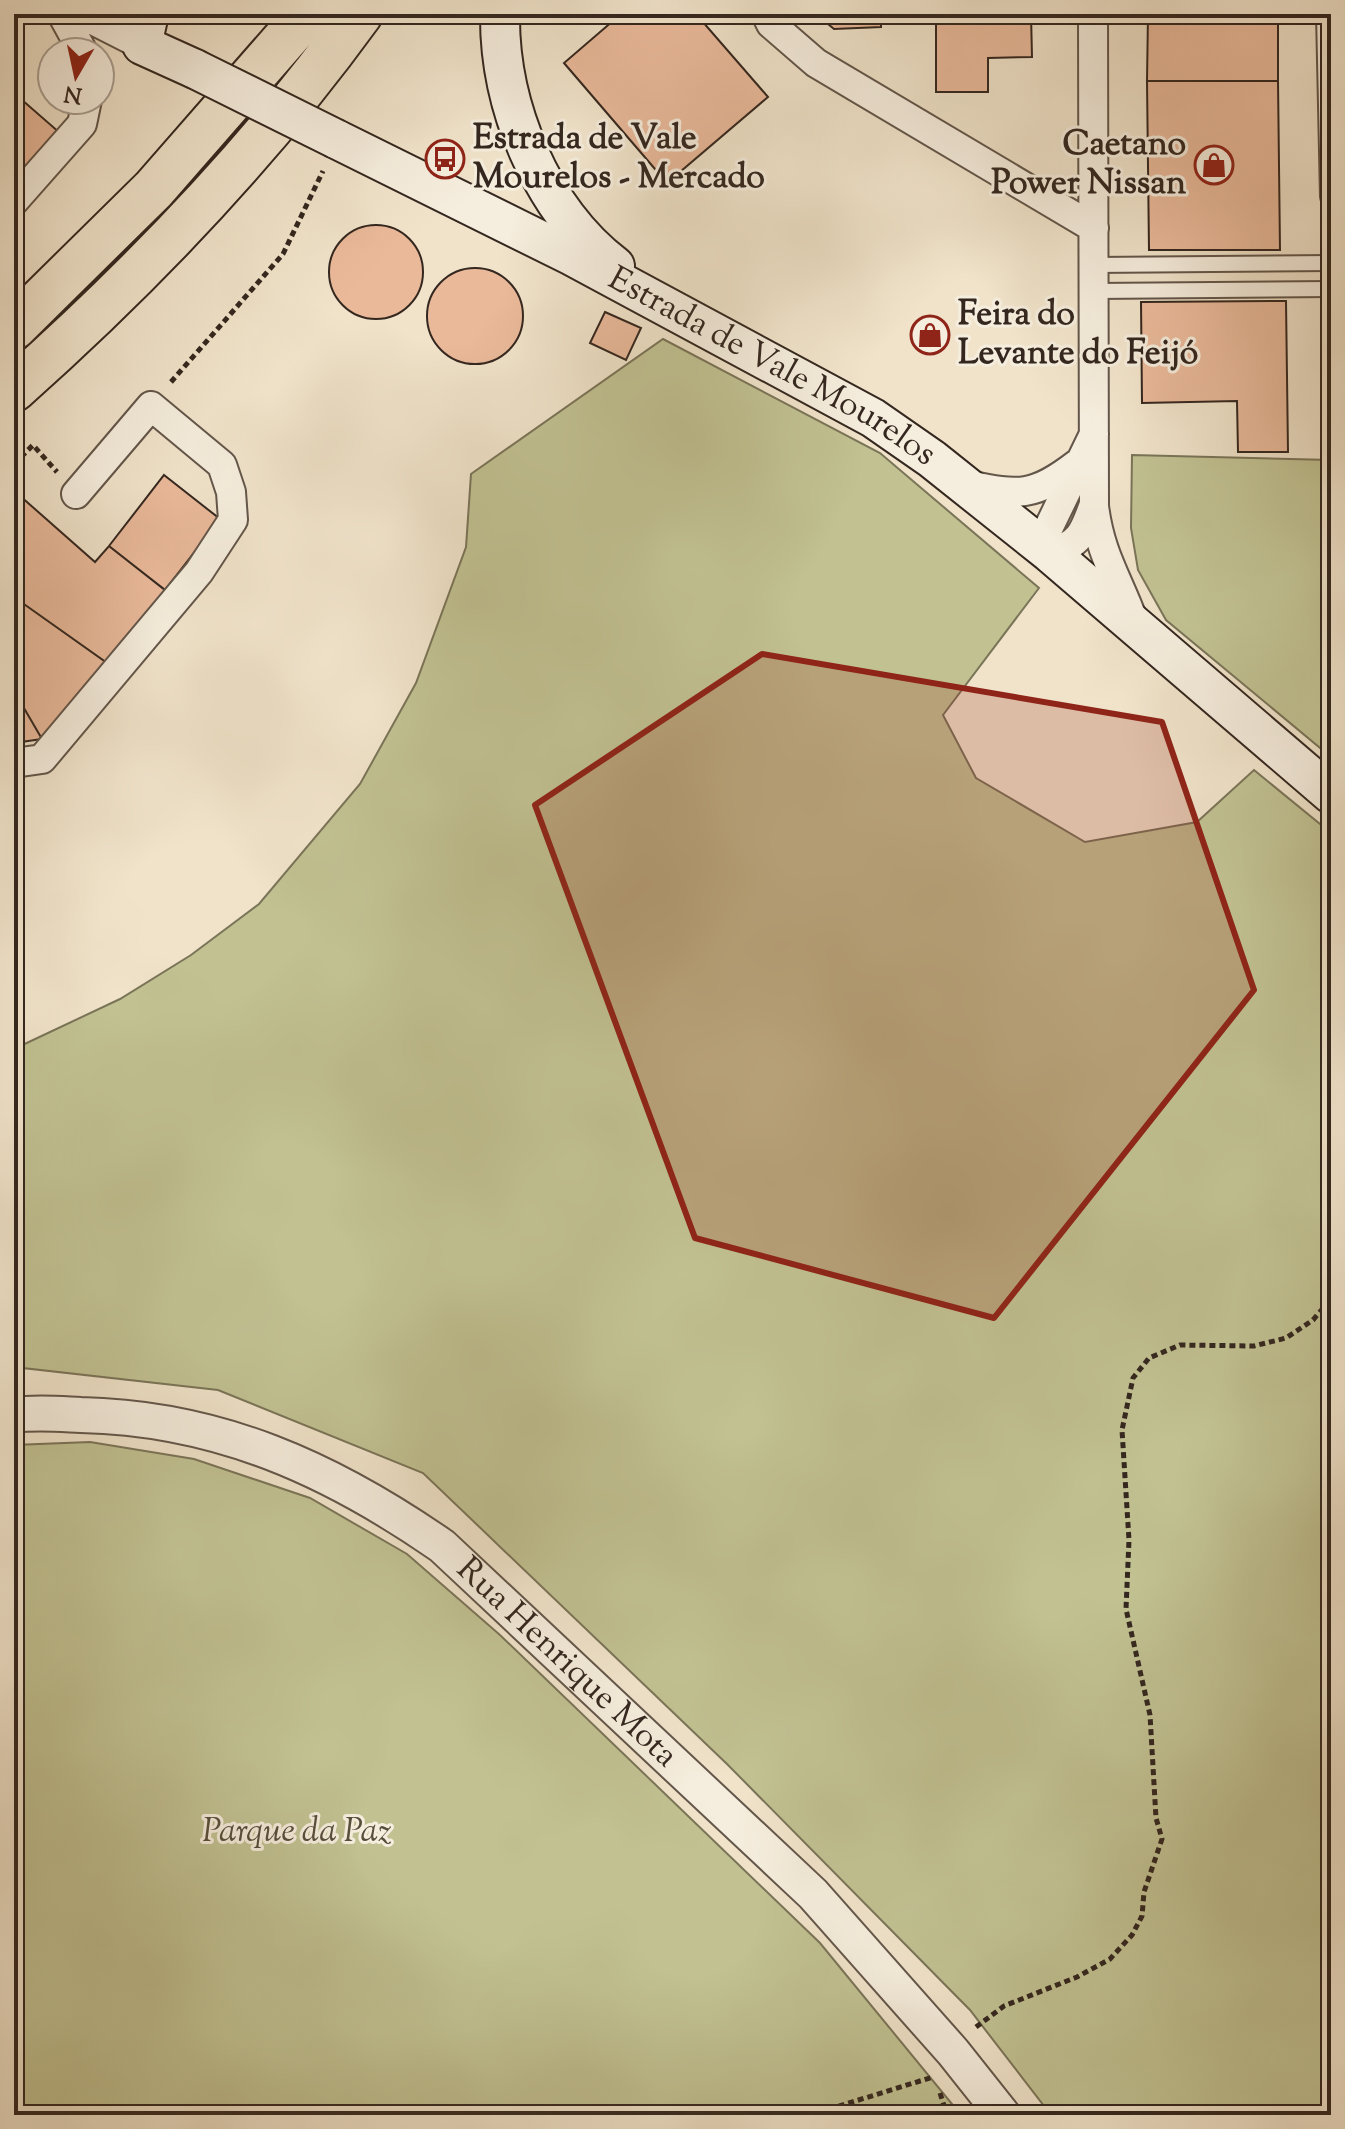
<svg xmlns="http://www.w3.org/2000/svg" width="1345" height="2129" font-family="'Sorts Mill Goudy',serif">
<rect width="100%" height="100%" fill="#f0e3ca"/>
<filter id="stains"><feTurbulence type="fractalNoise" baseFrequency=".0025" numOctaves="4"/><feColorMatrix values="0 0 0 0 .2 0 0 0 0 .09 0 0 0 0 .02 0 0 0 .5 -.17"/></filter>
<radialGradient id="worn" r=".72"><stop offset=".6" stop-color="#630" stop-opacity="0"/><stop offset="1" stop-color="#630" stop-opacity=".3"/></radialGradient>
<path fill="#c1c192" stroke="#7a7458" stroke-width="2" d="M663 339 880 453 1039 588 943 715 976 778 1085 842 1197 822 1254 770 1331 833V2115H1051L970 2010 727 1764 423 1473 218 1390 14 1367V1049L120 999 191 955 259 904 360 784 416 683 466 547 471 474Z
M1132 455 1331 460V757L1166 620 1138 570 1131 528Z
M90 1442 194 1459 310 1498 407 1554 500 1635 820 1943 961 2115H14V1445Z"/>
<path fill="#e9b99a" stroke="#34271f" stroke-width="2" d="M621 14H696L768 97 667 183 564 63Z
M816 14H881V27L834 29Z
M936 14H1031L1032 57 988 58V92H936Z
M1148 14H1278V81H1147Z
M1147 81H1278L1280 250H1149Z
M14 93 60 133 14 188Z
M329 272a47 47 0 1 1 94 0a47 47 0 1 1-94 0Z
M427 316a48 48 0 1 1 96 0a48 48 0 1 1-96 0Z
M1286 301 1288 452H1238L1237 401 1142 403 1141 302Z
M605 312 641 328 626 360 590 343Z
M164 475 220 519 165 590 109 546Z
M19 495 95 562 109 546 165 590 107 663 14 597V501Z
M14 597 107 663 42 739 14 691Z
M14 691 42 739 14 743Z"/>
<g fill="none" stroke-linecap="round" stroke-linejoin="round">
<defs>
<path id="service" d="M1324 14 1328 197H1331
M1094 265 1331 263
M1095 291 1331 289"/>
<path id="minor" d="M62 14 83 52
M81 14 142 45
M766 14 771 24 816 63 1094 228
M1093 14 1094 504C1084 532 1080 545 1050 553L1046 533 1094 434
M14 201 82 124 87 100
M968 485C1019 496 1034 497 1077 464
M1094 506C1100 554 1117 577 1133 620
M14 763 42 759 199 572 233 520 231 492 222 465 151 406 76 494"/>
<g id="tertiary">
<path id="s1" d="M14 1415C36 1412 59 1414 81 1415 219 1418 331 1469 442 1546L813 1894 953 2052 1003 2115"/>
</g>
<g id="secondary">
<path d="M149 14 142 45 195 69"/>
<path d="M500 14C499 106 541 209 615 266"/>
<path id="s2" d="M336 139 572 256 873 418 932 459 1050 553 1331 794"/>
</g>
<path id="primary" d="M14 327 154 189 307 14
M14 389C141 276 260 152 360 14"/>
</defs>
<use href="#service" stroke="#63564a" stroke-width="18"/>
<use href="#minor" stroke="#63564a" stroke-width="32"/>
<use href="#tertiary" stroke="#63564a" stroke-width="38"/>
<use href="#secondary" stroke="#34271f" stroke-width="42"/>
<use href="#primary" stroke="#34271f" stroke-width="48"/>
<path stroke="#34271f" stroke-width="5" stroke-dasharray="6 4" stroke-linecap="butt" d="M171 382 283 254 323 171
M14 464 33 445 57 472
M976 2027 1004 2006 1077 1977 1110 1959 1132 1935 1142 1916 1144 1892 1162 1839 1156 1818 1150 1715 1126 1609 1129 1540 1122 1430 1133 1378 1149 1358 1180 1345 1254 1346 1286 1338 1313 1320 1331 1299
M940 2093 947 2115
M810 2115 933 2077"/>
<use href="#service" stroke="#f5eddd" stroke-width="14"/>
<use href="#minor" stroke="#f5eddd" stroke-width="28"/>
<use href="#tertiary" stroke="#f5eddd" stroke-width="34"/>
<use href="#secondary" stroke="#f5eddd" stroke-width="38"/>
<use href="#primary" stroke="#f0e3ca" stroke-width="44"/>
<defs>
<path id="secondary-bridge" d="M195 69 336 139"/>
</defs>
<use href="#secondary-bridge" stroke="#34271f" stroke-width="42" stroke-linecap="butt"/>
<use href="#secondary-bridge" stroke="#f5eddd" stroke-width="38"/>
</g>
<path fill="#8f2418" fill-opacity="0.2" stroke="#8f2418" stroke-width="6" stroke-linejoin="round" d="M762 654 1162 722 1254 990 994 1318 695 1238 535 805Z"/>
<defs>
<symbol id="bus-ring" viewBox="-11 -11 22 22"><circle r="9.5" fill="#f5eddd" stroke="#8f2418" stroke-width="1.5"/><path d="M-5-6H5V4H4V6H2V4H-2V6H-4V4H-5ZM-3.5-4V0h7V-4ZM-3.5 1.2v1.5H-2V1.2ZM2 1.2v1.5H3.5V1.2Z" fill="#8f2418"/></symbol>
<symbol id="shop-ring" viewBox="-11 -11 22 22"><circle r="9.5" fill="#f5eddd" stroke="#8f2418" stroke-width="1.5"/><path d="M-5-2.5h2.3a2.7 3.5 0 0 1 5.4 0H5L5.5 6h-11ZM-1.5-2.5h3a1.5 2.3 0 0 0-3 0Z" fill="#8f2418"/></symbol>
</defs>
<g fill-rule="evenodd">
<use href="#bus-ring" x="423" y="137" width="44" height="44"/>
<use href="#shop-ring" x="1192" y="143" width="44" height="44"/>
<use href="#shop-ring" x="908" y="313" width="44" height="44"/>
</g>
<g text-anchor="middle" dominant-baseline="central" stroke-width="6" stroke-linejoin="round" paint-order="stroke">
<g font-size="34" font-weight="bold" fill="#34271f" stroke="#f5eddd" text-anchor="start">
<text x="473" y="139">Estrada de Vale<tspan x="473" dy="39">Mourelos - Mercado</tspan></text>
<text x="1186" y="145" text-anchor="end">Caetano<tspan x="1186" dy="39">Power Nissan</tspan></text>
<text x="958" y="315">Feira do<tspan x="958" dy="39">Levante do Feijó</tspan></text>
</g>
<g font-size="34" fill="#34271f" stroke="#f5eddd">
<text stroke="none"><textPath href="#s2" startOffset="492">Estrada de Vale Mourelos</textPath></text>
<text stroke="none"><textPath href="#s1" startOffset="628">Rua Henrique Mota</textPath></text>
</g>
<g font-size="34" font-style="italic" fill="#574e3c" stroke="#f5eddd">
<text x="297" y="1832">Parque da Paz</text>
</g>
</g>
<rect width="1345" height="2129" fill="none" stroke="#f0e3ca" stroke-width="48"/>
<rect x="16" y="16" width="1313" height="2097" fill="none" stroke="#34271f" stroke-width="4"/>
<rect x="24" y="24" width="1297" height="2081" fill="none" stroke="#34271f" stroke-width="2"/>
<g transform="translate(76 76) rotate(189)"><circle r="38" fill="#f5eddd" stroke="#a89e91" stroke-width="2"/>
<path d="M0-6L14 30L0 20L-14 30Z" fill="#8f2418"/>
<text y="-12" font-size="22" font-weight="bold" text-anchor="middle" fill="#34271f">N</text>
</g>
<rect width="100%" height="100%" filter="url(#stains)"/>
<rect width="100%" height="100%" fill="url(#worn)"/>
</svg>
